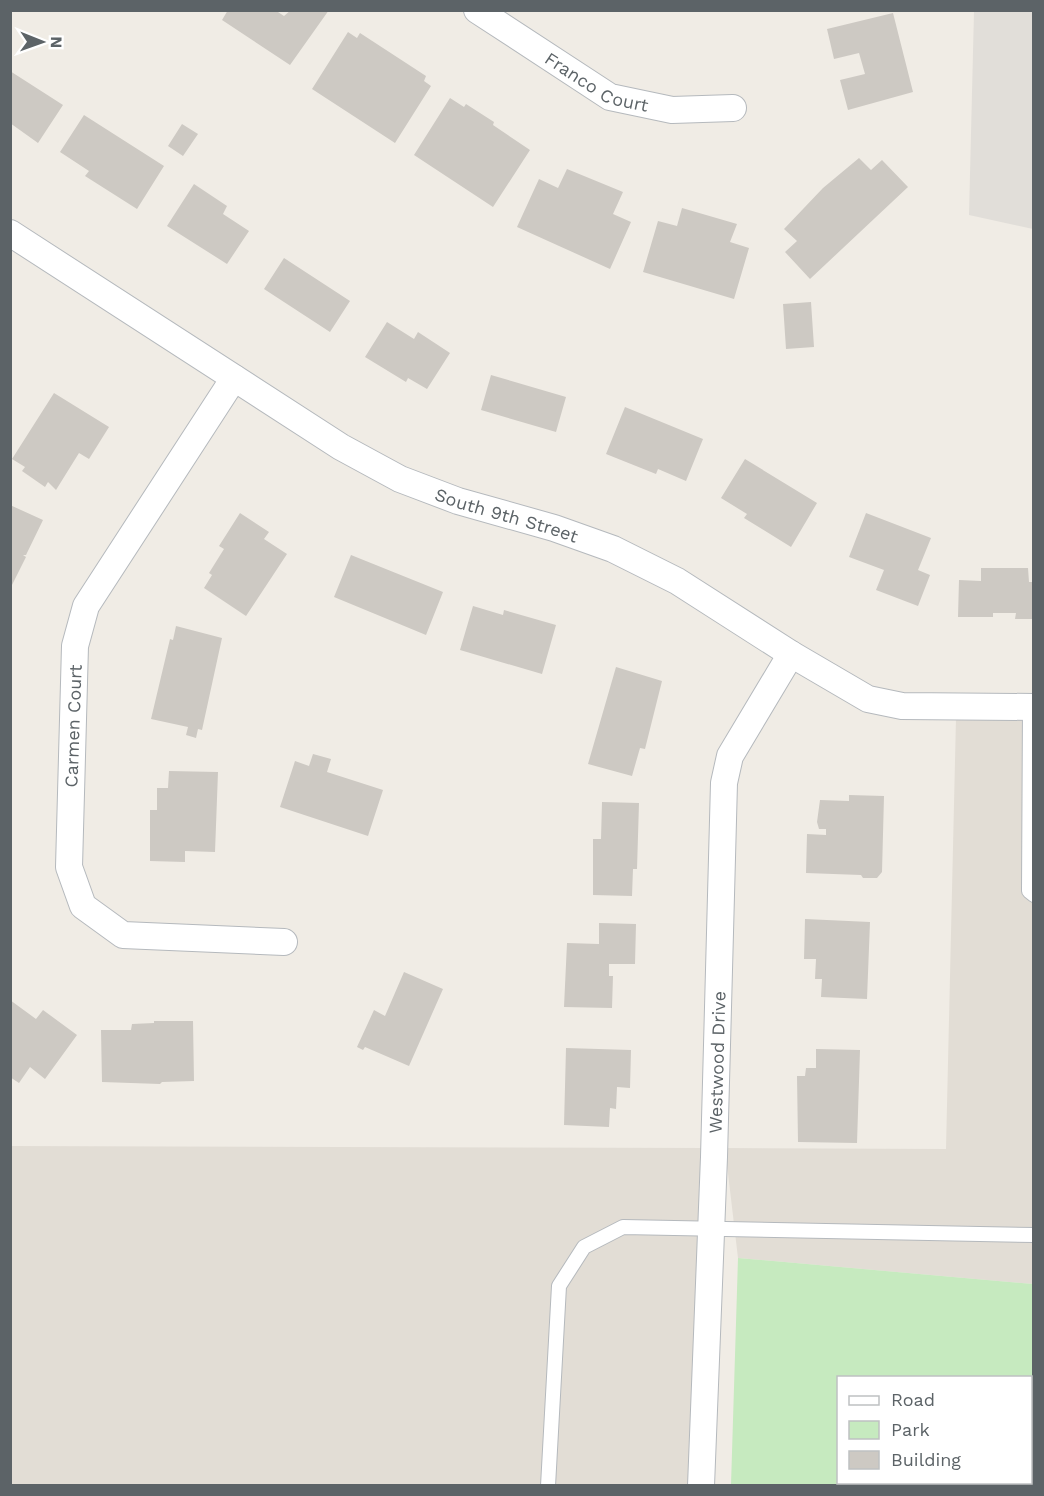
<svg xmlns="http://www.w3.org/2000/svg" width="1044" height="1496" font-family="'Work Sans',sans-serif">
<rect width="100%" height="100%" fill="#f0ece5"/>
<path fill="#e1ded9" d="M974 11H1033V229L969 215Z"/>
<path fill="#e2ddd5" d="M956 718 1033 720V1284L738 1258 725 1148 946 1149Z
M11 1146 705 1148 694 1485 11 1486Z"/>
<path fill="#c6eabf" fill-rule="evenodd" d="M738 1258 1033 1284V1485H731ZM838 1378H1030V1482H838Z"/>
<path fill="#cdc9c3" d="M228 10H275L284 16 291 10H329L290 65 222 20Z
M893 13 913 92 848 110 840 80 865 74 859 53 834 59 827 29Z
M348 32 357 38 360 33 426 76 424 81 431 86 395 143 312 89Z
M10 71 63 105 38 143 10 123Z
M450 98 464 107 466 104 494 122 493 125 530 150 493 207 414 155Z
M84 115 164 166 137 209 85 176 89 171 60 152Z
M182 124 198 134 183 156 168 146Z
M859 158 871 170 882 160 908 187 810 279 785 252 797 241 784 229 823 188Z
M567 169 623 192 613 214 631 222 610 269 517 227 539 179 558 188Z
M194 184 227 206 223 214 249 231 227 264 167 226Z
M682 208 737 224 730 242 749 248 734 299 643 272 658 221 677 226Z
M284 258 350 301 330 332 264 289Z
M811 302 814 347 786 349 783 304Z
M387 322 414 339 418 332 450 353 427 389 408 378 406 382 365 357Z
M491 375 566 397 556 432 481 410Z
M54 393 109 427 89 459 79 453 56 490 48 482 45 487 22 471 25 467 12 459Z
M625 407 703 439 686 481 658 469 656 474 606 454Z
M745 459 817 503 791 547 744 518 747 514 721 498Z
M10 505 43 520 26 555H23L26 557 10 589Z
M240 513 269 532 264 539 287 554 246 616 204 588 212 575 209 573 224 549 219 546Z
M866 513 931 538 918 570 930 575 918 606 876 590 884 570 849 557Z
M351 555 443 592 426 635 334 597Z
M981 568H1028L1029 582H1034V619H1015L1016 613H993V617H958L959 580 981 581Z
M473 606 503 615 504 610 556 625 542 674 460 650Z
M176 626 222 638 202 730 198 729 196 738 186 735 188 727 151 719 170 639 173 640Z
M616 667 662 681 645 749 640 748 632 776 588 764Z
M313 754 331 759 327 772 383 790 368 836 280 807 295 761 309 766Z
M169 771 218 772 215 852 185 851V862L150 861V810H157V788H168Z
M849 795 884 796 882 872 877 878H863L861 875 806 873 807 834 826 835V829H819L817 822 820 800 849 801Z
M602 802 639 803 637 869H633L632 896 593 895V839H601Z
M805 919 870 922 867 999 821 997 822 979H815L816 959H804Z
M599 923 636 924 635 964H609V976H613L612 1008 564 1007 567 943 599 944Z
M404 972 443 989 409 1066 365 1047 363 1050 357 1047 374 1010 385 1016Z
M10 1000 36 1019 43 1010 77 1035 45 1079 30 1067 19 1083 10 1077Z
M154 1021H193L194 1081 162 1082 160 1084 102 1082 101 1030H131L132 1024 154 1023Z
M566 1048 631 1050 630 1088 617 1087 616 1109 610 1108 609 1127 564 1125Z
M816 1049 860 1050 857 1143 798 1142 797 1076H805L806 1068H816Z"/>
<g fill="none" stroke-linecap="round" stroke-linejoin="round">
<defs>
<path id="lane" d="M1030 707 1029 891 1034 895
M548 1486 559 1286 584 1247 623 1227 1034 1235"/>
<g id="street">
<path id="s1" d="M477 10 610 97 672 110 733 108"/>
<path id="s2" d="M10 233 341 447 400 479 458 501 554 528 613 549 677 581 791 654 868 699 902 706 1034 707"/>
<path d="M234 378 86 606 75 646 69 867 83 906 123 935 284 942"/>
<path id="s3" d="M701 1486 714 1157 724 783 730 756 791 654"/>
</g>
</defs>
<use href="#lane" stroke="#b5b9bd" stroke-width="16"/>
<use href="#street" stroke="#b5b9bd" stroke-width="28"/>
<use href="#lane" stroke="#fff" stroke-width="14"/>
<use href="#street" stroke="#fff" stroke-width="26"/>
</g>
<g text-anchor="middle" dominant-baseline="central" stroke-width="4.5" stroke-linejoin="round" paint-order="stroke">
<g font-size="18" fill="#5c6367" stroke="#fff">
<text stroke="none"><textPath href="#s1" startOffset="141">Franco Court</textPath></text>
<text stroke="none"><textPath href="#s2" startOffset="574">South 9th Street</textPath></text>
<text transform="translate(73 726) rotate(-88)">Carmen Court</text>
<text stroke="none"><textPath href="#s3" startOffset="424">Westwood Drive</textPath></text>
</g>
</g>
<rect width="1044" height="1496" fill="none" stroke="#5c6367" stroke-width="24"/>
<rect x="837" y="1376" width="195" height="108" fill="#ffffff" stroke="#bec1c2" stroke-width="1.5"/>
<rect x="849" y="1396" width="30" height="9" fill="#ffffff" stroke="#bec1c2" stroke-width="1.5"/>
<text x="891" y="1406" font-size="18" fill="#5c6367">Road</text>
<rect x="849" y="1421" width="30" height="18" fill="#c6eabf" stroke="#bec1c2" stroke-width="1.5"/>
<text x="891" y="1436" font-size="18" fill="#5c6367">Park</text>
<rect x="849" y="1451" width="30" height="18" fill="#cdc9c3" stroke="#bec1c2" stroke-width="1.5"/>
<text x="891" y="1466" font-size="18" fill="#5c6367">Building</text>
<g transform="translate(42 42) rotate(91)" stroke="#ffffff" stroke-width="4.5" paint-order="stroke">
<path d="M0-4.5L10 22L0 15L-10 22Z" fill="#5c6367"/>
<text y="-9" font-size="16" font-weight="bold" text-anchor="middle" fill="#5c6367">N</text>
</g>
</svg>
